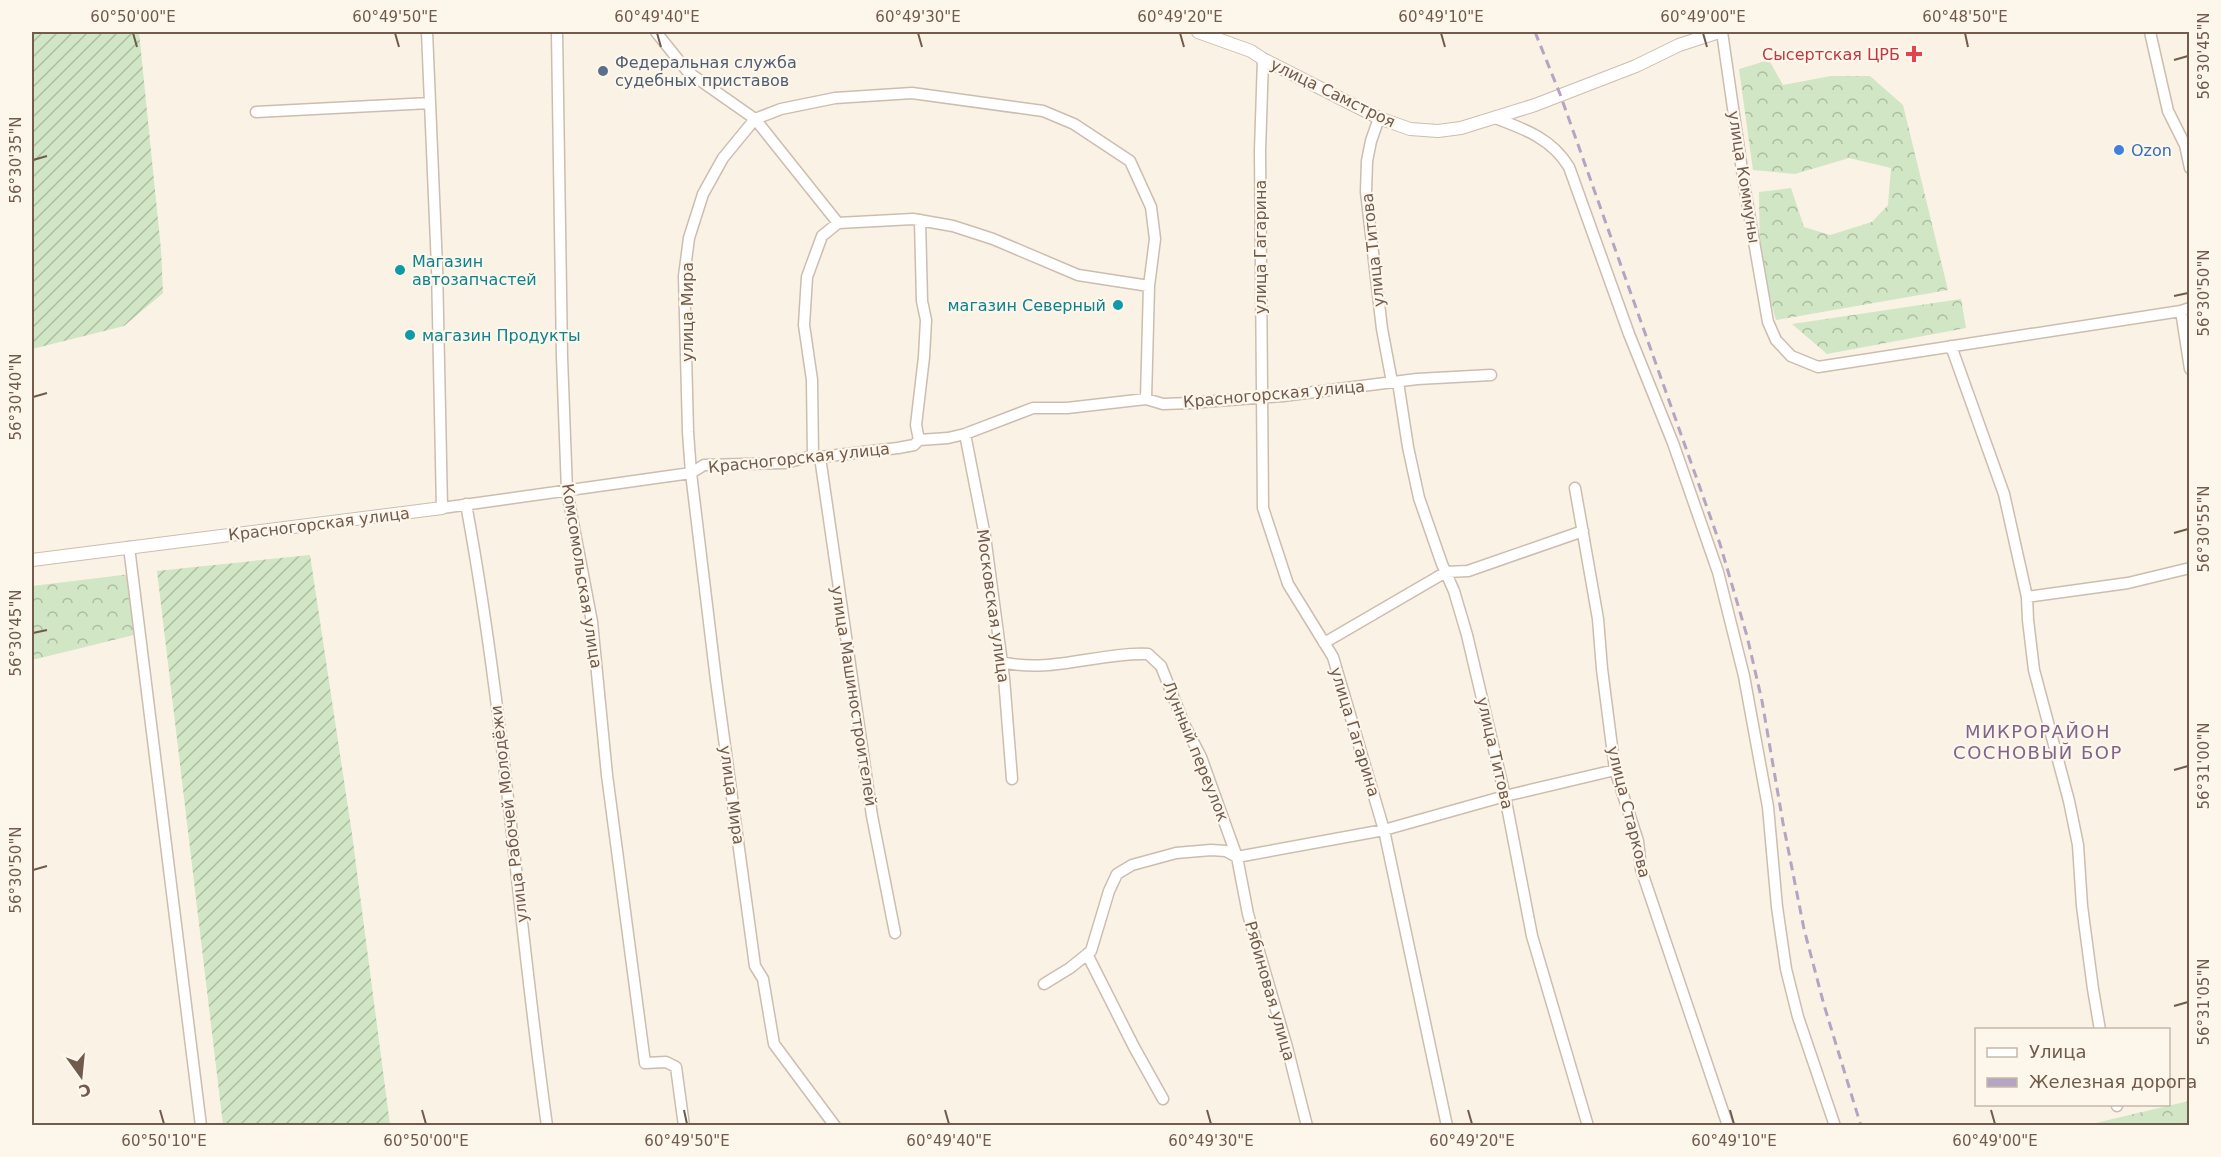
<svg xmlns="http://www.w3.org/2000/svg" width="2221" height="1157" font-family="'DejaVu Sans',sans-serif">
<defs>
<pattern id="forest-crowns" width="20" height="18" patternUnits="userSpaceOnUse" patternTransform="scale(1.5)"><rect width="20" height="18" fill="#d0e6c4"/><path d="M2 6a3 3 0 1 1 6 0M12 15a3 3 0 1 1 6 0" fill="none" stroke="#adbda1"/></pattern>
<pattern id="garden-furrows" width="10" height="10" patternUnits="userSpaceOnUse" patternTransform="scale(1.5)"><rect width="10" height="10" fill="#d0e6c4"/><path d="M-1 1l2-2M0 10L10 0M9 11l2-2" fill="none" stroke="#adbda1"/></pattern>
</defs>
<rect width="100%" height="100%" fill="#faf2e4"/>
<path fill="url(#forest-crowns)" d="M1769 60 1783 85 1831 76H1870L1903 105 1948 290 1776 320 1760 262 1759 192 1791 188 1804 227 1830 235 1872 222 1888 205 1891 168 1849 158 1795 174 1753 170 1739 69Z
M1961 299 1966 328 1827 354 1792 324Z
M131 574 134 635 32 660V586Z
M2189 1101V1125H2087Z"/>
<path fill="url(#garden-furrows)" d="M32 32H139L161 250 163 293 124 326 32 349Z
M310 555 352 834 390 1125H223L157 571Z"/>
<g fill="none" stroke-linecap="round" stroke-linejoin="round">
<defs>
<path id="minor" d="M427 32 437 267 442 508 691 473 704 465 785 463 813 456 820 457 898 448 914 445 919 440 948 438 965 434 1033 408H1067L1146 399 1163 404 1190 403 1283 396 1417 379 1491 375
M557 32 562 357 567 491 592 622 607 775 645 1063 666 1062 676 1067 684 1126
M656 32 688 72 755 119 838 223
M1722 32 1744 184 1768 322 1776 340 1791 356 1818 367 2181 311 2190 308
M2150 32 2168 111 2185 145 2190 168
M1263 59 1260 151 1263 508 1288 584 1333 657 1384 830 1447 1126
M256 112 430 103
M1379 118 1371 141 1367 161 1366 192 1382 329 1392 382
M1495 118C1525 129 1552 139 1569 167L1629 334 1673 443 1718 572 1744 676 1768 807 1777 907 1786 969 1798 1017 1835 1126
M2181 311 2190 369
M1951 346 2004 494 2027 597 2028 620 2034 670 2069 801 2078 845 2082 906 2093 989 2100 1030
M1398 382 1408 447 1419 498 1442 564 1454 591 1467 635 1505 796 1532 936 1588 1126
M965 434 985 536 1004 678 1012 779
M919 440 916 425 924 357 926 320 922 301 920 220
M813 456 812 380 804 325 807 277 822 236 838 223 913 219 953 226 993 239 1078 275 1149 286
M820 457 872 816 895 933
M1575 488 1598 619 1602 669 1615 770 1638 841 1641 869 1728 1126
M466 504C504 709 518 919 547 1126
M129 547 201 1126
M2027 597 2128 583 2190 568
M1324 643 1446 572 1468 571 1583 531
M1002 662C1050 674 1099 652 1148 654L1161 666 1184 724 1201 757 1237 857 1248 914 1287 1047 1307 1126
M1087 954 1134 1047 1163 1099
M1044 984 1070 968 1091 951 1109 891 1117 874 1132 865 1176 853 1211 850 1226 851 1237 857 1384 830 1505 796 1615 770
M2117 1104V1106
M835 1126 774 1044 763 979 755 966 716 680 691 473 688 432 684 276 689 238 703 194 723 158 755 119 781 109 835 98 912 93 1043 111 1074 124 1130 161 1151 207 1155 239 1149 286 1146 399"/>
<path id="tertiary" d="M1198 32 1251 51 1263 59 1379 118 1410 129 1438 131 1461 128 1535 105 1636 66 1679 45 1719 32
M32 560 442 508"/>
</defs>
<use href="#minor" stroke="#ccbdaf" stroke-width="13"/>
<use href="#tertiary" stroke="#ccbdaf" stroke-width="14"/>
<use href="#minor" stroke="#fff" stroke-width="10"/>
<use href="#tertiary" stroke="#fff" stroke-width="12"/>
<path stroke="#b5a4c2" stroke-width="3" stroke-dasharray="9 6" stroke-linecap="butt" d="M1535 32 1560 94 1720 544 1747 636 1762 701 1783 823 1804 929 1824 1005 1861 1126"/>
</g>
<path fill="none" stroke="#705b4c" stroke-width="2" d="M133 33 137 47M395 33 399 47M657 33 661 47M918 33 922 47M1180 33 1184 47M1441 33 1445 47M1703 33 1707 47M1965 33 1968 47M2174 60 2188 56M33 160 47 156M2174 296 2188 293M33 397 47 393M2174 533 2188 529M33 633 47 630M2174 770 2188 766M33 870 47 866M2174 1006 2188 1002M160 1110 164 1124M422 1110 426 1124M684 1110 687 1124M945 1110 949 1124M1207 1110 1211 1124M1468 1110 1472 1124M1730 1110 1734 1124M1991 1110 1995 1124"/>
<path fill="#e0444e" stroke="#fdf6ea" stroke-width="2" d="M1911 45h6v6h6v6h-6v6h-6v-6h-6v-6h6z"/>
<circle fill="#5c6f8a" stroke="#fdf6ea" stroke-width="2" cx="603" cy="71" r="6"/>
<circle fill="#3f7fe0" stroke="#fdf6ea" stroke-width="2" cx="2119" cy="150" r="6"/>
<g fill="#0f9aa8" stroke="#fdf6ea" stroke-width="2">
<circle cx="400" cy="270" r="6"/>
<circle cx="1118" cy="305" r="6"/>
<circle cx="410" cy="335" r="6"/>
</g>
<g text-anchor="middle" dominant-baseline="central" stroke-width="4.5" stroke-linejoin="round" paint-order="stroke">
<g font-size="16" fill="#be3a42" stroke="#fdf6ea" text-anchor="end">
<text x="1900" y="54">Сысертская ЦРБ</text>
</g>
<g font-size="16" fill="#4e5e75" stroke="#fdf6ea" text-anchor="start">
<text x="615" y="62">Федеральная служба<tspan x="615" dy="18">судебных приставов</tspan></text>
</g>
<g font-size="16" fill="#705b4c" stroke="#fdf6ea">
<text transform="translate(1333 93) rotate(26)">улица Самстроя</text>
<text transform="translate(1744 177) rotate(81)">улица Коммуны</text>
<text transform="translate(1260 247) rotate(-90)">улица Гагарина</text>
<text transform="translate(1373 250) rotate(-96)">улица Титова</text>
<text transform="translate(687 312) rotate(-90)">улица Мира</text>
<text transform="translate(1274 394) rotate(-5)">Красногорская улица</text>
<text transform="translate(799 458) rotate(-6)">Красногорская улица</text>
<text transform="translate(319 524) rotate(-7)">Красногорская улица</text>
<text transform="translate(582 576) rotate(81)">Комсомольская улица</text>
<text transform="translate(993 606) rotate(82)">Московская улица</text>
<text transform="translate(854 696) rotate(81)">улица Машиностроителей</text>
<text transform="translate(1355 732) rotate(73)">улица Гагарина</text>
<text transform="translate(1196 751) rotate(68)">Лунный переулок</text>
<text transform="translate(1495 753) rotate(77)">улица Титова</text>
<text transform="translate(732 795) rotate(82)">улица Мира</text>
<text transform="translate(1629 812) rotate(76)">улица Старкова</text>
<text transform="translate(509 814) rotate(-97)">улица Рабочей Молодёжи</text>
<text transform="translate(1270 991) rotate(74)">Рябиновая улица</text>
</g>
<g font-size="16" fill="#366cbe" stroke="#fdf6ea" text-anchor="start">
<text x="2131" y="150">Ozon</text>
</g>
<g font-size="16" fill="#0d838f" stroke="#fdf6ea" text-anchor="start">
<text x="412" y="261">Магазин<tspan x="412" dy="18">автозапчастей</tspan></text>
<text x="1106" y="305" text-anchor="end">магазин Северный</text>
<text x="422" y="335">магазин Продукты</text>
</g>
<g font-size="18" letter-spacing="1.5" fill="#80648c" stroke="#fdf6ea">
<text x="2038" y="731">МИКРОРАЙОН<tspan x="2038" dy="21">СОСНОВЫЙ БОР</tspan></text>
</g>
</g>
<rect width="2221" height="1157" fill="none" stroke="#fdf6ea" stroke-width="66"/>
<rect x="1975" y="1028" width="195" height="78" fill="#fdf6ea" stroke="#c5b8ab" stroke-width="1.5"/>
<rect x="1987" y="1048" width="30" height="9" fill="#ffffff" stroke="#c5b8ab" stroke-width="1.5"/>
<text x="2029" y="1058" font-size="18" fill="#705b4c">Улица</text>
<rect x="1987" y="1078" width="30" height="9" fill="#b5a4c2" stroke="#c5b8ab" stroke-width="1.5"/>
<text x="2029" y="1088" font-size="18" fill="#705b4c">Железная дорога</text>
<g transform="translate(81 1076) rotate(165)" stroke="#fdf6ea" stroke-width="4.5" paint-order="stroke">
<path d="M0-4.5L10 22L0 15L-10 22Z" fill="#705b4c"/>
<text y="-9" font-size="16" font-weight="bold" text-anchor="middle" fill="#705b4c">С</text>
</g>
<rect x="33" y="33" width="2155" height="1091" fill="none" stroke="#705b4c" stroke-width="2"/>
<g font-size="15" text-anchor="middle" fill="#705b4c">
<text x="133" y="22">60°50'00"E</text>
<text x="395" y="22">60°49'50"E</text>
<text x="657" y="22">60°49'40"E</text>
<text x="918" y="22">60°49'30"E</text>
<text x="1180" y="22">60°49'20"E</text>
<text x="1441" y="22">60°49'10"E</text>
<text x="1703" y="22">60°49'00"E</text>
<text x="1965" y="22">60°48'50"E</text>
<text transform="translate(2204 56) rotate(-90)" y="5">56°30'45"N</text>
<text transform="translate(16 160) rotate(-90)" y="5">56°30'35"N</text>
<text transform="translate(2204 293) rotate(-90)" y="5">56°30'50"N</text>
<text transform="translate(16 397) rotate(-90)" y="5">56°30'40"N</text>
<text transform="translate(2204 529) rotate(-90)" y="5">56°30'55"N</text>
<text transform="translate(16 633) rotate(-90)" y="5">56°30'45"N</text>
<text transform="translate(2204 766) rotate(-90)" y="5">56°31'00"N</text>
<text transform="translate(16 870) rotate(-90)" y="5">56°30'50"N</text>
<text transform="translate(2204 1002) rotate(-90)" y="5">56°31'05"N</text>
<text x="164" y="1146">60°50'10"E</text>
<text x="426" y="1146">60°50'00"E</text>
<text x="687" y="1146">60°49'50"E</text>
<text x="949" y="1146">60°49'40"E</text>
<text x="1211" y="1146">60°49'30"E</text>
<text x="1472" y="1146">60°49'20"E</text>
<text x="1734" y="1146">60°49'10"E</text>
<text x="1995" y="1146">60°49'00"E</text>
</g>
</svg>
